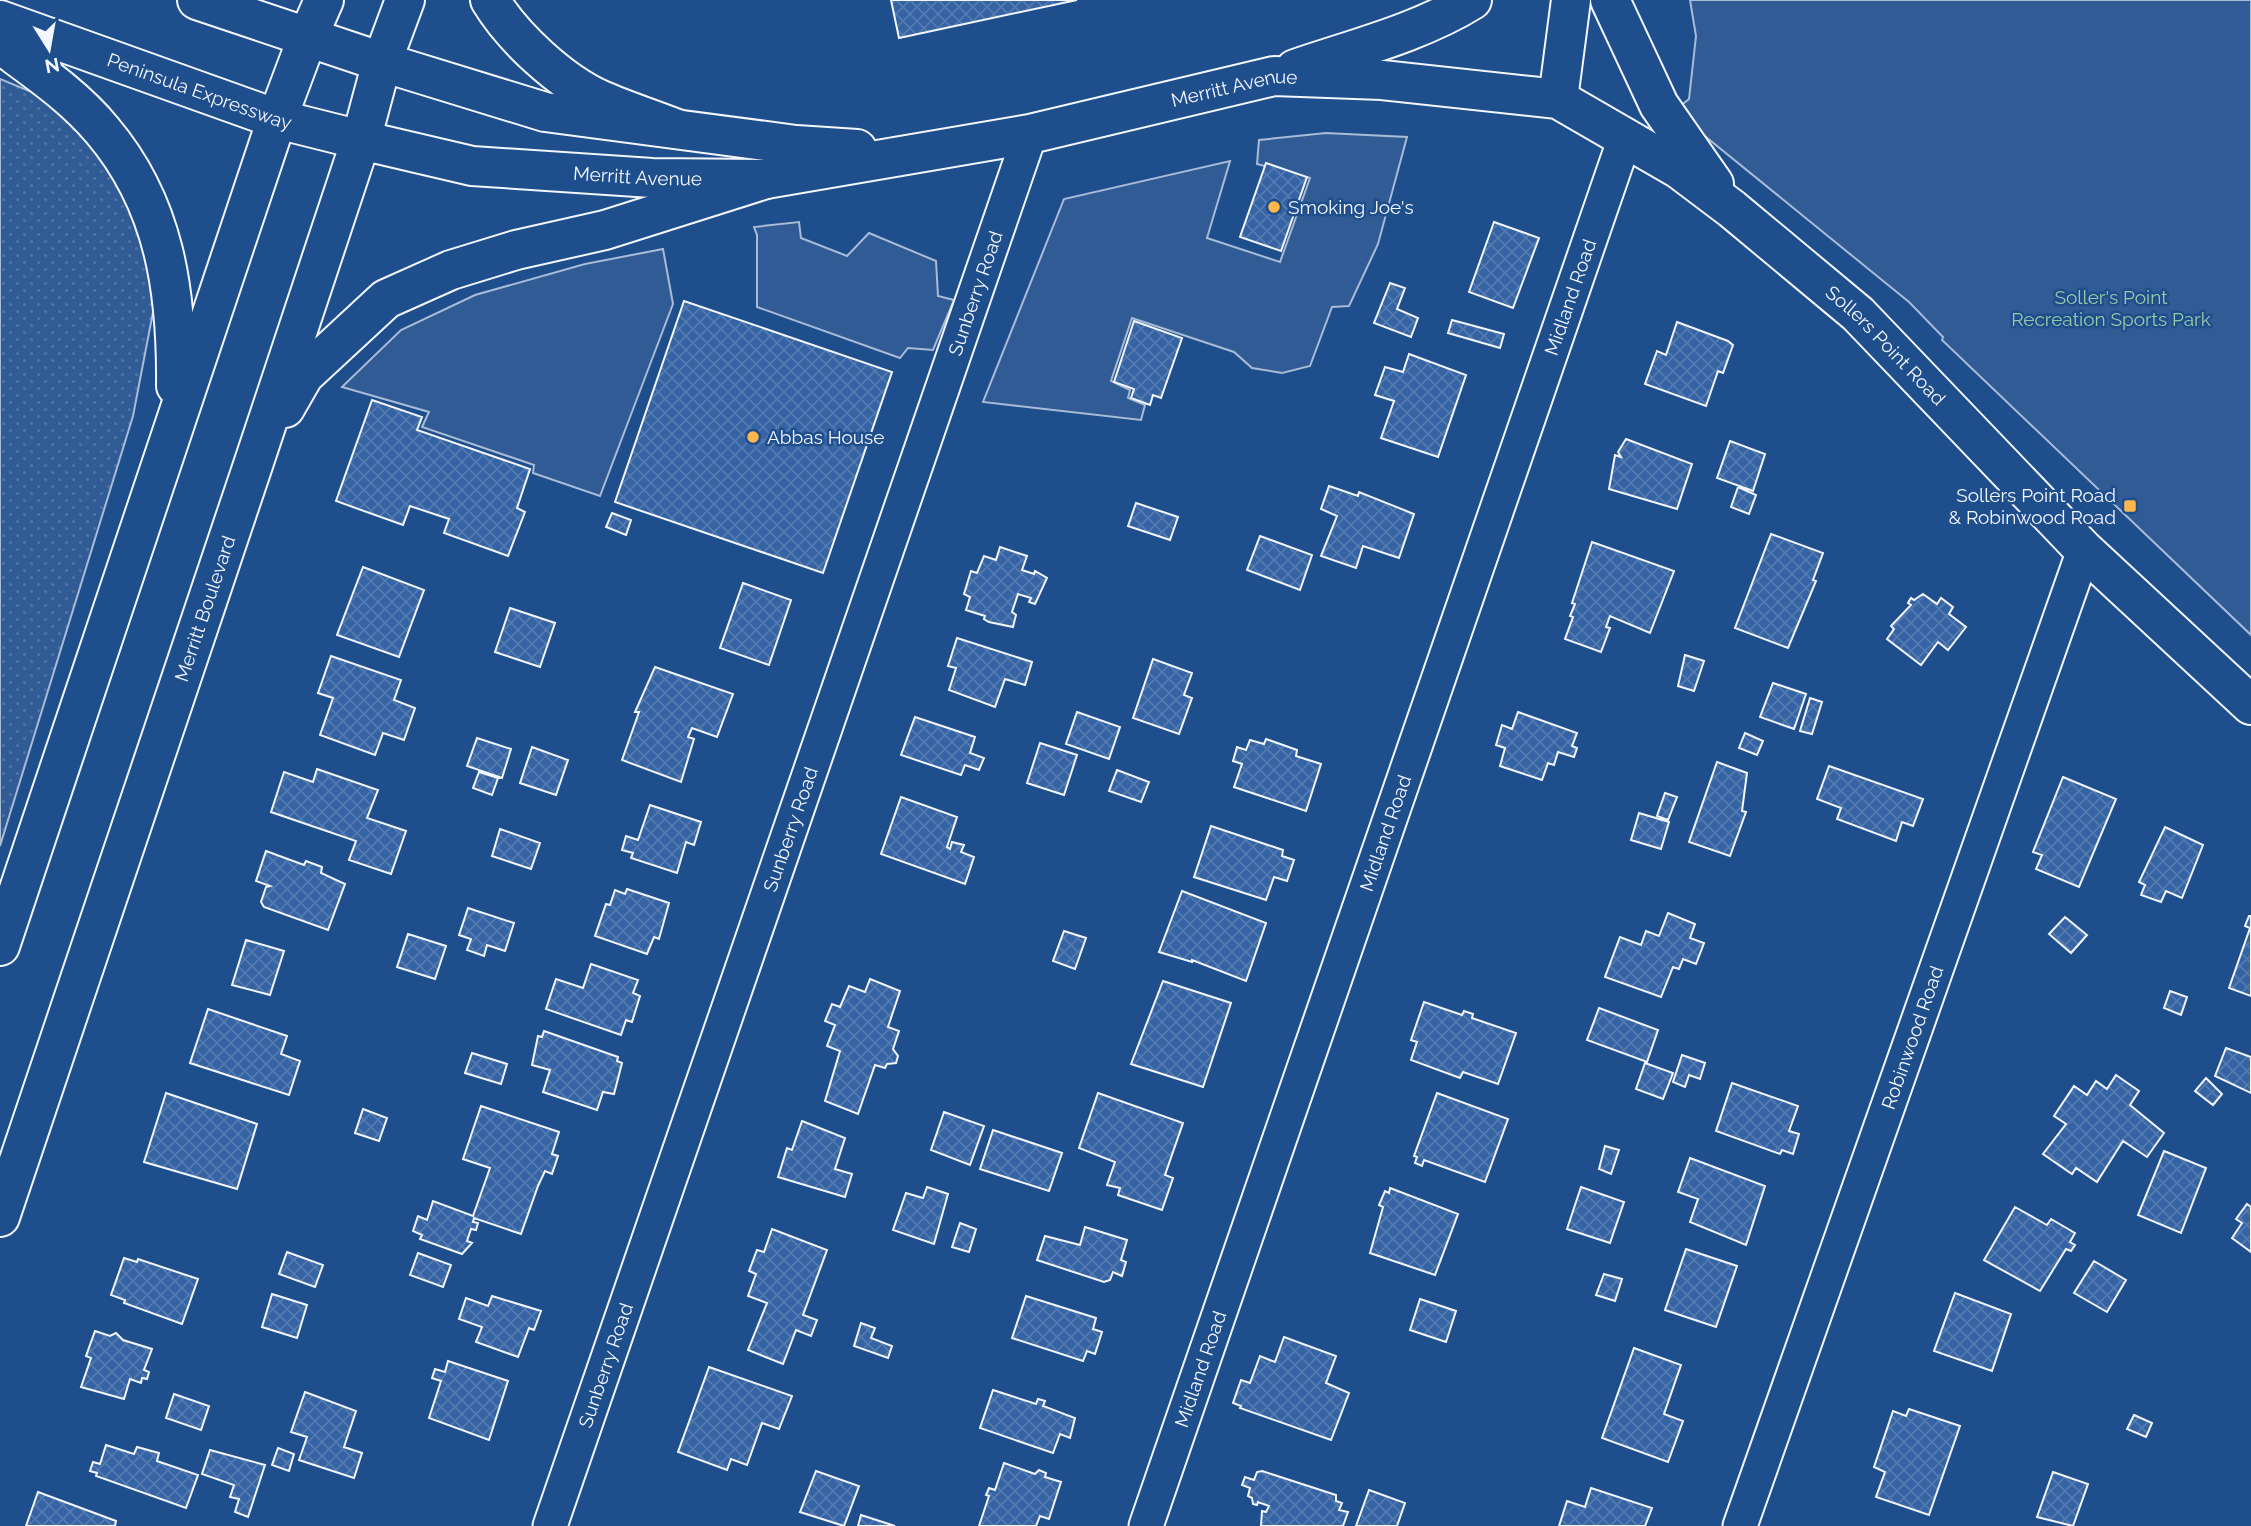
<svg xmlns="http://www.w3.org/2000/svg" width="2251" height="1526" font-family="Raleway,sans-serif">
<defs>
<pattern id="grass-dots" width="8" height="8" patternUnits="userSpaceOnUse" patternTransform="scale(1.75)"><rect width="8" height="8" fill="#305b95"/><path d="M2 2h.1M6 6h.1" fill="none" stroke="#4e73a5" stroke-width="1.8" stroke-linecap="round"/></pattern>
<pattern id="building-cross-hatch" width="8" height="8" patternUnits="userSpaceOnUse" patternTransform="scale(1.75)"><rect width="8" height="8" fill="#3563a3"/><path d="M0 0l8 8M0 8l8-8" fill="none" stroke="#537ab1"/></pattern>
</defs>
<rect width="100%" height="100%" fill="#1f4e8c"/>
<path fill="url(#grass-dots)" stroke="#a8bbd7" stroke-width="2" d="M0 79 56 102 122 176 159 281 133 416 0 846Z"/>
<path fill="#305b95" stroke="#a8bbd7" stroke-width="2" d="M1690 0H2251V635L1942 340 1943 337 1909 302 1674 111 1689 99 1696 36Z
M1326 133 1407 137 1378 244 1349 306 1332 307 1310 366 1282 373 1252 368 1234 352 1132 318 1111 381 1130 390 1128 398 1145 405 1141 420 983 402 1064 199 1230 161 1207 238 1280 262 1310 178 1257 164 1259 140Z
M799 222 801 238 847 256 869 233 936 261 938 296 954 300 933 350 908 348 900 358 757 307V235L754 227Z
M663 249 673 304 600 496 533 473 534 465 422 427 429 412 342 387 401 330 475 295 585 264Z"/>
<path fill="url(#building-cross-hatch)" stroke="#f2f6ff" stroke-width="2" d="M891 0H1077L899 38Z
M1266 163 1307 177 1281 251 1240 237Z
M1494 222 1539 238 1513 308 1469 292Z
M1390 283 1405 288 1397 309 1418 318 1411 337 1374 323Z
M684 301 892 372 823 573 615 502Z
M1452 320 1504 334 1500 348 1448 333Z
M1134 321 1182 338 1161 398 1153 395 1150 405 1131 398 1134 389 1114 382Z
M1677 322 1728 341 1733 345 1723 373 1718 371 1706 406 1645 384 1657 351 1666 355Z
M1409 354 1466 375 1438 457 1381 438 1394 401 1375 395 1385 367 1403 372Z
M372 400 422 417 417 430 530 469 517 508 525 512 508 556 444 533 449 519 410 506 403 525 336 501Z
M1626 439 1692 464 1677 509 1609 489 1615 455 1621 457 1618 452Z
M1730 441 1765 454 1753 491 1717 478Z
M1329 486 1358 496 1359 492 1414 514 1399 558 1363 546 1356 568 1321 556 1337 516 1321 509Z
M1738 487 1756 495 1749 514 1731 507Z
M1136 503 1178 517 1170 540 1128 526Z
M612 513 631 520 626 535 606 527Z
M1771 534 1823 553 1813 580 1816 581 1788 648 1735 628Z
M1260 536 1312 555 1300 590 1247 570Z
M1592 542 1674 571 1650 633 1610 616 1606 627 1610 628 1601 652 1565 639 1573 617 1570 616 1575 604 1572 603Z
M1000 547 1027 556 1022 570 1034 574 1035 571 1047 578 1035 604 1029 602 1031 598 1018 594 1012 612 1016 615 1013 627 989 622 984 619 985 616 966 610 970 597 964 594 971 571 977 573 984 556 996 560Z
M363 567 424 590 399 657 337 635Z
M743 583 791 600 769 665 720 648Z
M1923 594 1937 604 1941 598 1953 607 1949 614 1966 627 1948 650 1938 642 1921 665 1887 639 1894 629 1891 626 1911 605 1908 603 1911 598 1914 600Z
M510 608 555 623 540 667 495 652Z
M957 638 1032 662 1025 685 1005 679 995 707 949 690 956 668 948 666Z
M1685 655 1704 661 1694 691 1678 686Z
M331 656 401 680 394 700 415 708 404 740 383 733 375 755 320 735 333 698 318 693Z
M1153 659 1192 673 1184 695 1192 698 1179 734 1133 718Z
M655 667 733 694 717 737 692 728 688 737 694 739 681 782 622 760 639 712H635Z
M1773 683 1806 694 1794 729 1760 717Z
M1810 698 1822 702 1812 734 1800 731Z
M1077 712 1120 727 1109 759 1066 744Z
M1518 712 1577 733 1572 746 1577 748 1574 757 1558 752 1554 765 1548 763 1542 780 1500 766 1505 748 1496 745 1502 725 1512 729Z
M915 717 975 737 970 753 984 758 979 770 965 765 961 775 901 755Z
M1745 733 1763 741 1757 755 1739 748Z
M477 738 511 749 502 778 467 766Z
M1266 739 1297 750 1296 756 1321 764 1306 811 1234 787 1242 764 1233 761 1237 747 1246 750 1250 740 1264 744Z
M1040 743 1077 755 1064 795 1027 783Z
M532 747 568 760 556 795 520 783Z
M1717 762 1747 773 1742 811 1746 812 1730 856 1689 842Z
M1829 766 1923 799 1913 826 1902 822 1896 841 1837 819 1841 808 1817 799Z
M317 769 378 790 367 818 406 831 391 874 349 860 356 841 271 812 284 772 313 782Z
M1117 770 1149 782 1141 802 1109 791Z
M479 772 498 778 492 795 473 788Z
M2063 777 2116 799 2079 887 2036 869 2042 855 2033 852Z
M1665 793 1677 797 1668 820 1657 816Z
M901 797 957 817 947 847 950 849 952 842 964 845 961 852 974 857 965 884 881 854Z
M650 805 701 822 694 845 686 842 677 873 631 858 633 853 622 850 626 836 638 840Z
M1639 813 1669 822 1661 849 1631 840Z
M1211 826 1283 850 1282 856 1294 860 1287 881 1274 877 1266 900 1194 877Z
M2165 827 2203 845 2182 898 2166 891 2161 902 2141 895 2145 885 2139 882Z
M500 829 540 843 531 869 492 856Z
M266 851 304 865 306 861 322 867 321 873 345 884 328 930 264 907 261 902 266 887 270 886 256 881Z
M627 889 669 903 659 939 654 937 647 954 595 936 606 904 610 905 615 890 625 894Z
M1182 891 1266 923 1246 981 1192 960V962L1159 952Z
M468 908 514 923 505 951 487 945 484 956 467 950 471 939 459 935Z
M1668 913 1695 924 1690 938 1704 943 1696 964 1683 959 1679 969 1673 967 1661 997 1605 977 1620 937 1641 945 1646 931 1659 936Z
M2249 916H2251V996L2229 988 2250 928 2245 926Z
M2065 917 2087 935 2071 953 2049 934Z
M1064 931 1086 938 1075 969 1053 961Z
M408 934 446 946 435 979 397 967Z
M246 940 284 951 270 995 232 985Z
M591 964 638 980 633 993 640 996 632 1022 626 1020 621 1035 546 1009 556 979 583 988Z
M870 979 900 991 888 1027 899 1031 893 1049 898 1056 896 1063 887 1064 885 1068 875 1065 858 1114 825 1101 840 1051 827 1046 835 1025 825 1021 832 1004 840 1007 849 986 865 992Z
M1163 981 1231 1003 1203 1087 1131 1064Z
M2170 991 2187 997 2181 1015 2164 1008Z
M1424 1002 1462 1015 1464 1011 1473 1014 1472 1018 1516 1033 1498 1084 1463 1072 1460 1078 1411 1060 1417 1042 1411 1040Z
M1599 1008 1658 1030 1647 1062 1587 1040Z
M208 1009 287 1036 281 1054 300 1061 289 1095 190 1063Z
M544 1031 618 1057 617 1061 622 1063 614 1094 603 1092 597 1110 543 1092 550 1070 532 1065 538 1036 542 1037Z
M2226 1048 2251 1057V1093L2215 1076Z
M472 1053 507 1064 501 1084 465 1073Z
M1682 1055 1705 1063 1700 1079 1689 1075 1685 1087 1673 1082Z
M1645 1063 1673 1073 1663 1099 1636 1089Z
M2116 1075 2139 1091 2130 1105 2164 1133 2147 1157 2123 1141 2097 1182 2076 1168 2072 1174 2043 1154 2066 1124 2054 1116 2074 1086 2087 1095 2096 1081 2107 1089Z
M2206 1078 2222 1094 2213 1105 2195 1091Z
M1732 1083 1798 1106 1789 1131 1799 1134 1793 1154 1782 1150 1780 1154 1716 1131Z
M166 1093 257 1124 237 1189 144 1162Z
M1098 1093 1183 1123 1165 1175 1173 1178 1162 1210 1118 1195 1120 1188 1107 1185 1115 1162 1079 1148Z
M1437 1093 1508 1119 1485 1182 1424 1160 1422 1166 1415 1163 1417 1157 1414 1156Z
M481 1106 559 1132 552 1154 558 1156 552 1174 545 1171 538 1186 521 1234 474 1218 473 1222 478 1223 476 1230 471 1229 467 1241 472 1243 462 1254 420 1239 422 1235 413 1231 418 1216 427 1220 433 1201 473 1216 490 1168 463 1159Z
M363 1109 387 1118 379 1141 355 1133Z
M944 1112 984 1126 970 1165 931 1150Z
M802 1121 845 1138 835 1169 852 1174 845 1197 778 1177 787 1148 792 1150Z
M993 1130 1062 1153 1049 1191 980 1169Z
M1605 1146 1619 1150 1611 1174 1599 1169Z
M2164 1151 2206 1168 2181 1233 2138 1215Z
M1690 1158 1765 1186 1746 1245 1690 1222 1698 1199 1678 1192Z
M927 1187 948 1194 934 1244 893 1230 906 1193 923 1198Z
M1581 1187 1624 1202 1610 1243 1567 1229Z
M1390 1188 1458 1214 1435 1275 1370 1253 1383 1207 1379 1205 1385 1191 1389 1193Z
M2247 1204 2251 1207V1252L2232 1238 2242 1223 2236 1219Z
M2015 1207 2047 1225 2051 1219 2075 1233 2070 1242 2075 1245 2071 1251 2066 1249 2040 1291 1984 1260Z
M960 1223 976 1229 969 1252 952 1247Z
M1085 1227 1127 1240 1121 1260 1126 1262 1122 1276 1113 1272 1110 1280 1104 1282 1037 1260 1045 1236 1080 1245Z
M772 1229 827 1250 803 1315 817 1320 811 1336 796 1330 783 1364 748 1350 767 1303 748 1296 756 1274 749 1271 757 1250 764 1252Z
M1686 1249 1737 1266 1716 1327 1665 1310Z
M287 1252 323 1265 315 1287 279 1274Z
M418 1253 451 1265 443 1287 410 1275Z
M124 1258 137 1262 138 1259 198 1279 182 1324 124 1303 125 1300 111 1295Z
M2094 1261 2126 1280 2107 1312 2074 1293Z
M1604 1274 1622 1279 1615 1301 1596 1295Z
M1955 1293 2011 1314 1992 1371 1934 1351Z
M272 1294 307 1305 297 1338 262 1327Z
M492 1296 541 1311 534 1330 529 1328 518 1357 476 1342 482 1327 459 1319 466 1298 488 1306Z
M1026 1296 1096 1318 1093 1329 1102 1332 1095 1354 1087 1351 1083 1361 1012 1338Z
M1420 1299 1456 1311 1446 1342 1410 1330Z
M861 1323 875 1328 871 1338 892 1346 888 1358 854 1346Z
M95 1331 110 1336 116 1333 123 1340 152 1349 144 1370 149 1372 147 1379 142 1378 141 1383 130 1379 124 1399 81 1387 91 1358 86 1356Z
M1284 1337 1336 1356 1326 1383 1349 1393 1331 1440 1240 1408 1241 1406 1233 1403 1241 1380 1250 1383 1260 1356 1275 1362Z
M1634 1348 1681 1365 1664 1414 1683 1421 1668 1462 1602 1438Z
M448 1361 508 1381 489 1440 429 1418 441 1381 432 1378 435 1369 445 1372Z
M709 1367 792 1396 779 1429 762 1423 747 1465 731 1459 727 1470 678 1452Z
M993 1390 1036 1404 1038 1399 1045 1401 1043 1406 1075 1418 1070 1438 1060 1434 1053 1453 980 1428Z
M305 1392 356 1411 344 1447 362 1453 354 1478 299 1460 307 1437 291 1432Z
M174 1394 209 1406 201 1430 166 1418Z
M1909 1409 1960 1426 1929 1515 1876 1497 1885 1472 1874 1467 1893 1411 1906 1416Z
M2134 1415 2152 1423 2146 1437 2127 1429Z
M106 1445 134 1454 137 1447 159 1453 157 1461 198 1475 186 1508 96 1476 97 1473 90 1471 93 1462 100 1464Z
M278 1448 294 1454 289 1471 272 1465Z
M210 1450 265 1465 248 1517 235 1512 239 1499 230 1497 234 1485 202 1474Z
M1004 1463 1035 1474 1039 1470 1046 1473 1045 1477 1061 1482 1049 1519 1040 1516 1036 1526H979L989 1496 986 1495 989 1488 995 1490Z
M816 1471 859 1486 844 1526 800 1512Z
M1262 1471 1336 1495V1501L1342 1503 1339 1510 1348 1512 1343 1526H1261L1262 1511 1266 1512 1269 1506 1258 1502 1257 1505 1253 1504 1252 1498 1248 1496 1250 1488 1242 1485 1245 1477 1254 1480 1257 1472Z
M2053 1472 2088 1484 2073 1526 2037 1517Z
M1591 1488 1652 1508 1645 1526H1559L1567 1501 1585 1507Z
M1369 1490 1405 1503 1397 1526H1356Z
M38 1492 116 1521 115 1526H26Z
M861 1515 895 1526H858Z"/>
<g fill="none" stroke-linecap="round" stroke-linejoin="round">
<defs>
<g id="minor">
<path id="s1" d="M550 1526 1030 134"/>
<path id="s2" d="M1146 1526 1625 138"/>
<path id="s3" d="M1740 1526 2084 550"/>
</g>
<g id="tertiary">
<path d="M1610 0 1659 105 1714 184"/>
<path d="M382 62 545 112 796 145 857 149"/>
<path d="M1295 69C1353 49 1419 33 1472 0"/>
<path d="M1558 99 1571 0"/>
<path id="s4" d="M361 140 472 166 652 178 766 179 1030 134 1274 76 1382 80 1558 99 1679 169 1732 209 1858 314 2084 550 2251 705"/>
</g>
<path id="secondary" d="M490 0C513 38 561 82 601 100 626 111 652 119 677 129
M307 39 324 0
M382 62 405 0"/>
<g id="primary">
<path id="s5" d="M0 20 277 119 361 140"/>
<path d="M0 44C35 70 74 96 102 130 165 204 177 292 176 386"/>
<path d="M285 408 304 375 386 299 451 270 516 250 605 230 766 179"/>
<path d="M0 946 277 119 307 39"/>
<path id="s6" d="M0 1217 253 465 361 140 382 62 197 0"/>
</g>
</defs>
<use href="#minor" stroke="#f2f6ff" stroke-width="37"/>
<use href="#tertiary" stroke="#f2f6ff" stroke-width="42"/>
<use href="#secondary" stroke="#f2f6ff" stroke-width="42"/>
<use href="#primary" stroke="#f2f6ff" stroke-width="42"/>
<use href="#minor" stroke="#1f4e8c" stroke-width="33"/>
<use href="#tertiary" stroke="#1f4e8c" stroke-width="38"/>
<use href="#secondary" stroke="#1f4e8c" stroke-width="38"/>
<use href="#primary" stroke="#1f4e8c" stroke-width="38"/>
</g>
<g fill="#ffb74d" stroke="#1f4e8c" stroke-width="2.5">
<circle cx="1274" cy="207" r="7"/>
<circle cx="753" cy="437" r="7"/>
<rect x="2123" y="499" width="14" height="14" rx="3.5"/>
</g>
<g text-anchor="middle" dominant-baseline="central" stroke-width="5" stroke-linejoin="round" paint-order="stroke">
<g font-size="19" fill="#f2f6ff" stroke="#1f4e8c">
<text stroke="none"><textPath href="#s5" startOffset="212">Peninsula Expressway</textPath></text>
<text stroke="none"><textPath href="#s4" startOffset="886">Merritt Avenue</textPath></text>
<text stroke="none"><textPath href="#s4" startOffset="280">Merritt Avenue</textPath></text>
<text stroke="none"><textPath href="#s1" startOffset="1304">Sunberry Road</textPath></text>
<text stroke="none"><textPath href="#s2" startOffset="1300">Midland Road</textPath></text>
<text stroke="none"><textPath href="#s4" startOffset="1624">Sollers Point Road</textPath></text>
<text stroke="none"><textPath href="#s6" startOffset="642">Merritt Boulevard</textPath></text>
<text stroke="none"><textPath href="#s1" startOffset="737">Sunberry Road</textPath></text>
<text stroke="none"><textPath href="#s2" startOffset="733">Midland Road</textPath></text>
<text stroke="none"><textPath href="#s3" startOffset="518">Robinwood Road</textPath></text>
<text stroke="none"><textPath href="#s1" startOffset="170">Sunberry Road</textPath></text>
<text stroke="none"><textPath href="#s2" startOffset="166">Midland Road</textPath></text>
</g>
<g font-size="19" fill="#f2f6ff" stroke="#1f4e8c" text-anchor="start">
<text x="1288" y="207">Smoking Joe's</text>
<text x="767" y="437">Abbas House</text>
<text x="2116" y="495" text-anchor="end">Sollers Point Road<tspan x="2116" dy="22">&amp; Robinwood Road</tspan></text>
</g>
<g font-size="19" fill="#97c8a6" stroke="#1f4e8c">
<text x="2111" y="297">Soller's Point<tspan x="2111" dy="22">Recreation Sports Park</tspan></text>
</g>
</g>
<g transform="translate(49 49) rotate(169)" stroke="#1f4e8c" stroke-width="5" paint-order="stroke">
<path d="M0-5L12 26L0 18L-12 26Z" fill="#f2f6ff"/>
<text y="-10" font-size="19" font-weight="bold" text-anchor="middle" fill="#f2f6ff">N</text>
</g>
</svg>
